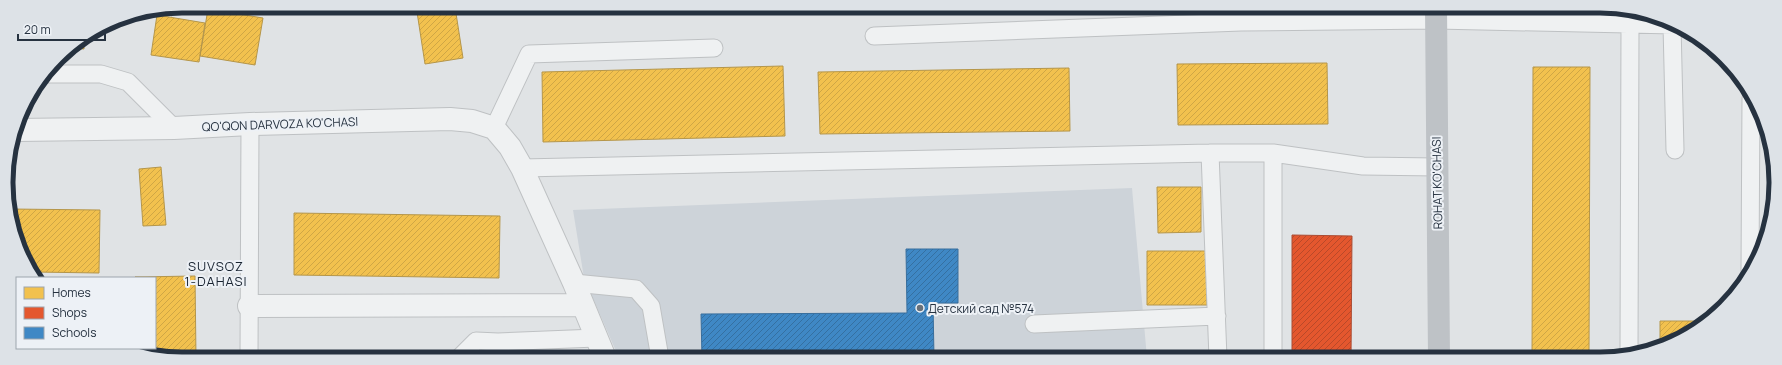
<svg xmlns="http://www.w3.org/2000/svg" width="1782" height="365" font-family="Manrope,sans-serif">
<defs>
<pattern id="homes-hatch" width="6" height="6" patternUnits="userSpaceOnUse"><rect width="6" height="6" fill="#f2c14e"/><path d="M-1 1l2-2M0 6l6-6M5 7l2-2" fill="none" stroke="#cfa645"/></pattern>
<pattern id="shops-hatch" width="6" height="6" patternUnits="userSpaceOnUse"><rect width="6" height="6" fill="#e4572e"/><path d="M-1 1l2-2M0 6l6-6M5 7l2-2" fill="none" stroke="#b94929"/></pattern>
<pattern id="schools-hatch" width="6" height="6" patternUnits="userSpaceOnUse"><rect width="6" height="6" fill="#3f88c5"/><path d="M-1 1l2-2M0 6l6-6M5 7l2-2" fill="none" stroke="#3570a1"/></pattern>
</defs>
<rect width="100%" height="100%" fill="#e0e3e5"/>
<path fill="#cdd3d9" d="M1493 7H1530V16H1493Z
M1132 188 1147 358H619L584 278 573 210Z"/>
<path fill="url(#homes-hatch)" stroke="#b5964a" d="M274 6H301L300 13 274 10Z
M418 6H437L420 11Z
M176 7 172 16 160 11Z
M455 7 463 58 425 64 417 12Z
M208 9 263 18 255 65 200 56Z
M157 15 205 23 199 62 151 55Z
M84 40V49L72 48Z
M1327 63 1328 124 1178 125 1177 64Z
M783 66 785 136 543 142 542 72Z
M1533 67H1590L1589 359H1532Z
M1069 68 1070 131 820 134 818 72Z
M161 167 166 225 143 226 139 169Z
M1157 187H1201V232L1158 233Z
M11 209 100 210 99 273 34 272 15 239Z
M294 213 500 216 499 278 294 275Z
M1147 251H1207V305H1147Z
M195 276 196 358H160L136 350V348H155V278L135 277Z
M1660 321H1705L1677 341 1660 346Z"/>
<path fill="url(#shops-hatch)" stroke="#ab4c33" d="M1292 235 1352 236 1351 358H1292Z"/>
<path fill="url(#schools-hatch)" stroke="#386e9d" d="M906 249H958V303H933L934 358H702L701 314 907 313Z"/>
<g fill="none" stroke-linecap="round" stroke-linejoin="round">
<defs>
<path id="lane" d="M1672 25 1675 150
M874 36 1241 22 1436 20 1674 25
M47 74H101L128 82 174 128
M494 128 529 54 714 48
M1210 153 1218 358
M522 168 1210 153H1273L1363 166 1437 167
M1750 271 1751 98
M574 283 636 289 651 306 660 358
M1034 324 1217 316
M1629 354 1630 25
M249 358 250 124
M459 358 476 341 498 342 596 338
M1273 358V153"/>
<path id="street" d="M16 130 174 128 250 124 450 119 472 121 494 128 510 147 522 168 574 283 605 358
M249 306 583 305"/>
</defs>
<use href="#lane" stroke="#bec1c3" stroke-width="19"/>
<use href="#street" stroke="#bec1c3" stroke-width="24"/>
<use href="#lane" stroke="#eff1f2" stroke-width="17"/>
<use href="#street" stroke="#eff1f2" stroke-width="22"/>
<path stroke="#bec2c6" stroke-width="22" d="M1436 7 1439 358"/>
</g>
<circle fill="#67707a" stroke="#edf1f6" stroke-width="1.5" cx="920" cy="308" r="4"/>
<g text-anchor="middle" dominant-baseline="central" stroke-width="4" stroke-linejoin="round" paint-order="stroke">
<g font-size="12" fill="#263240" stroke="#edf1f6">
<text transform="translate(280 124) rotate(-2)">QO'QON DARVOZA KO'CHASI</text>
<text transform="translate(1437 183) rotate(-91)">ROHAT KO'CHASI</text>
</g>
<g font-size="12" fill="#263240" stroke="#edf1f6" text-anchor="start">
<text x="928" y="308">Детский сад №574</text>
</g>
<g font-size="13" letter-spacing="1" fill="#182330" stroke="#edf1f6">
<text x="216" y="266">SUVSOZ<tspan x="216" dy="15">1-DAHASI</tspan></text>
</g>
</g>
<path d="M0 0H1782V365H0ZM182 13H1600A169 169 0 0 1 1769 182V183A169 169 0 0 1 1600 352H182A169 169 0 0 1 13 183V182A169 169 0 0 1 182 13Z" fill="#dde2e7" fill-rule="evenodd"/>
<path fill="none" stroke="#263240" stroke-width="5" d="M182 13H1600A169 169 0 0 1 1769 182V183A169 169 0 0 1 1600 352H182A169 169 0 0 1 13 183V182A169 169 0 0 1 182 13Z"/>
<rect x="16" y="277" width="140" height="72" fill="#edf1f6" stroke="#9da5ad"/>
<rect x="24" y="287" width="20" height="12" fill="#f2c14e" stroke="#9da5ad"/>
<text x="52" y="297" font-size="12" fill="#263240">Homes</text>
<rect x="24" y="307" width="20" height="12" fill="#e4572e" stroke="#9da5ad"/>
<text x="52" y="317" font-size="12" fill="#263240">Shops</text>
<rect x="24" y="327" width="20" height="12" fill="#3f88c5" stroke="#9da5ad"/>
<text x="52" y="337" font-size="12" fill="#263240">Schools</text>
<path d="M18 34v6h87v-6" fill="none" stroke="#263240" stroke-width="2"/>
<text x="24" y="34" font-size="12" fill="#263240" stroke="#edf1f6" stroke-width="3" paint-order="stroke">20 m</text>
</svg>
